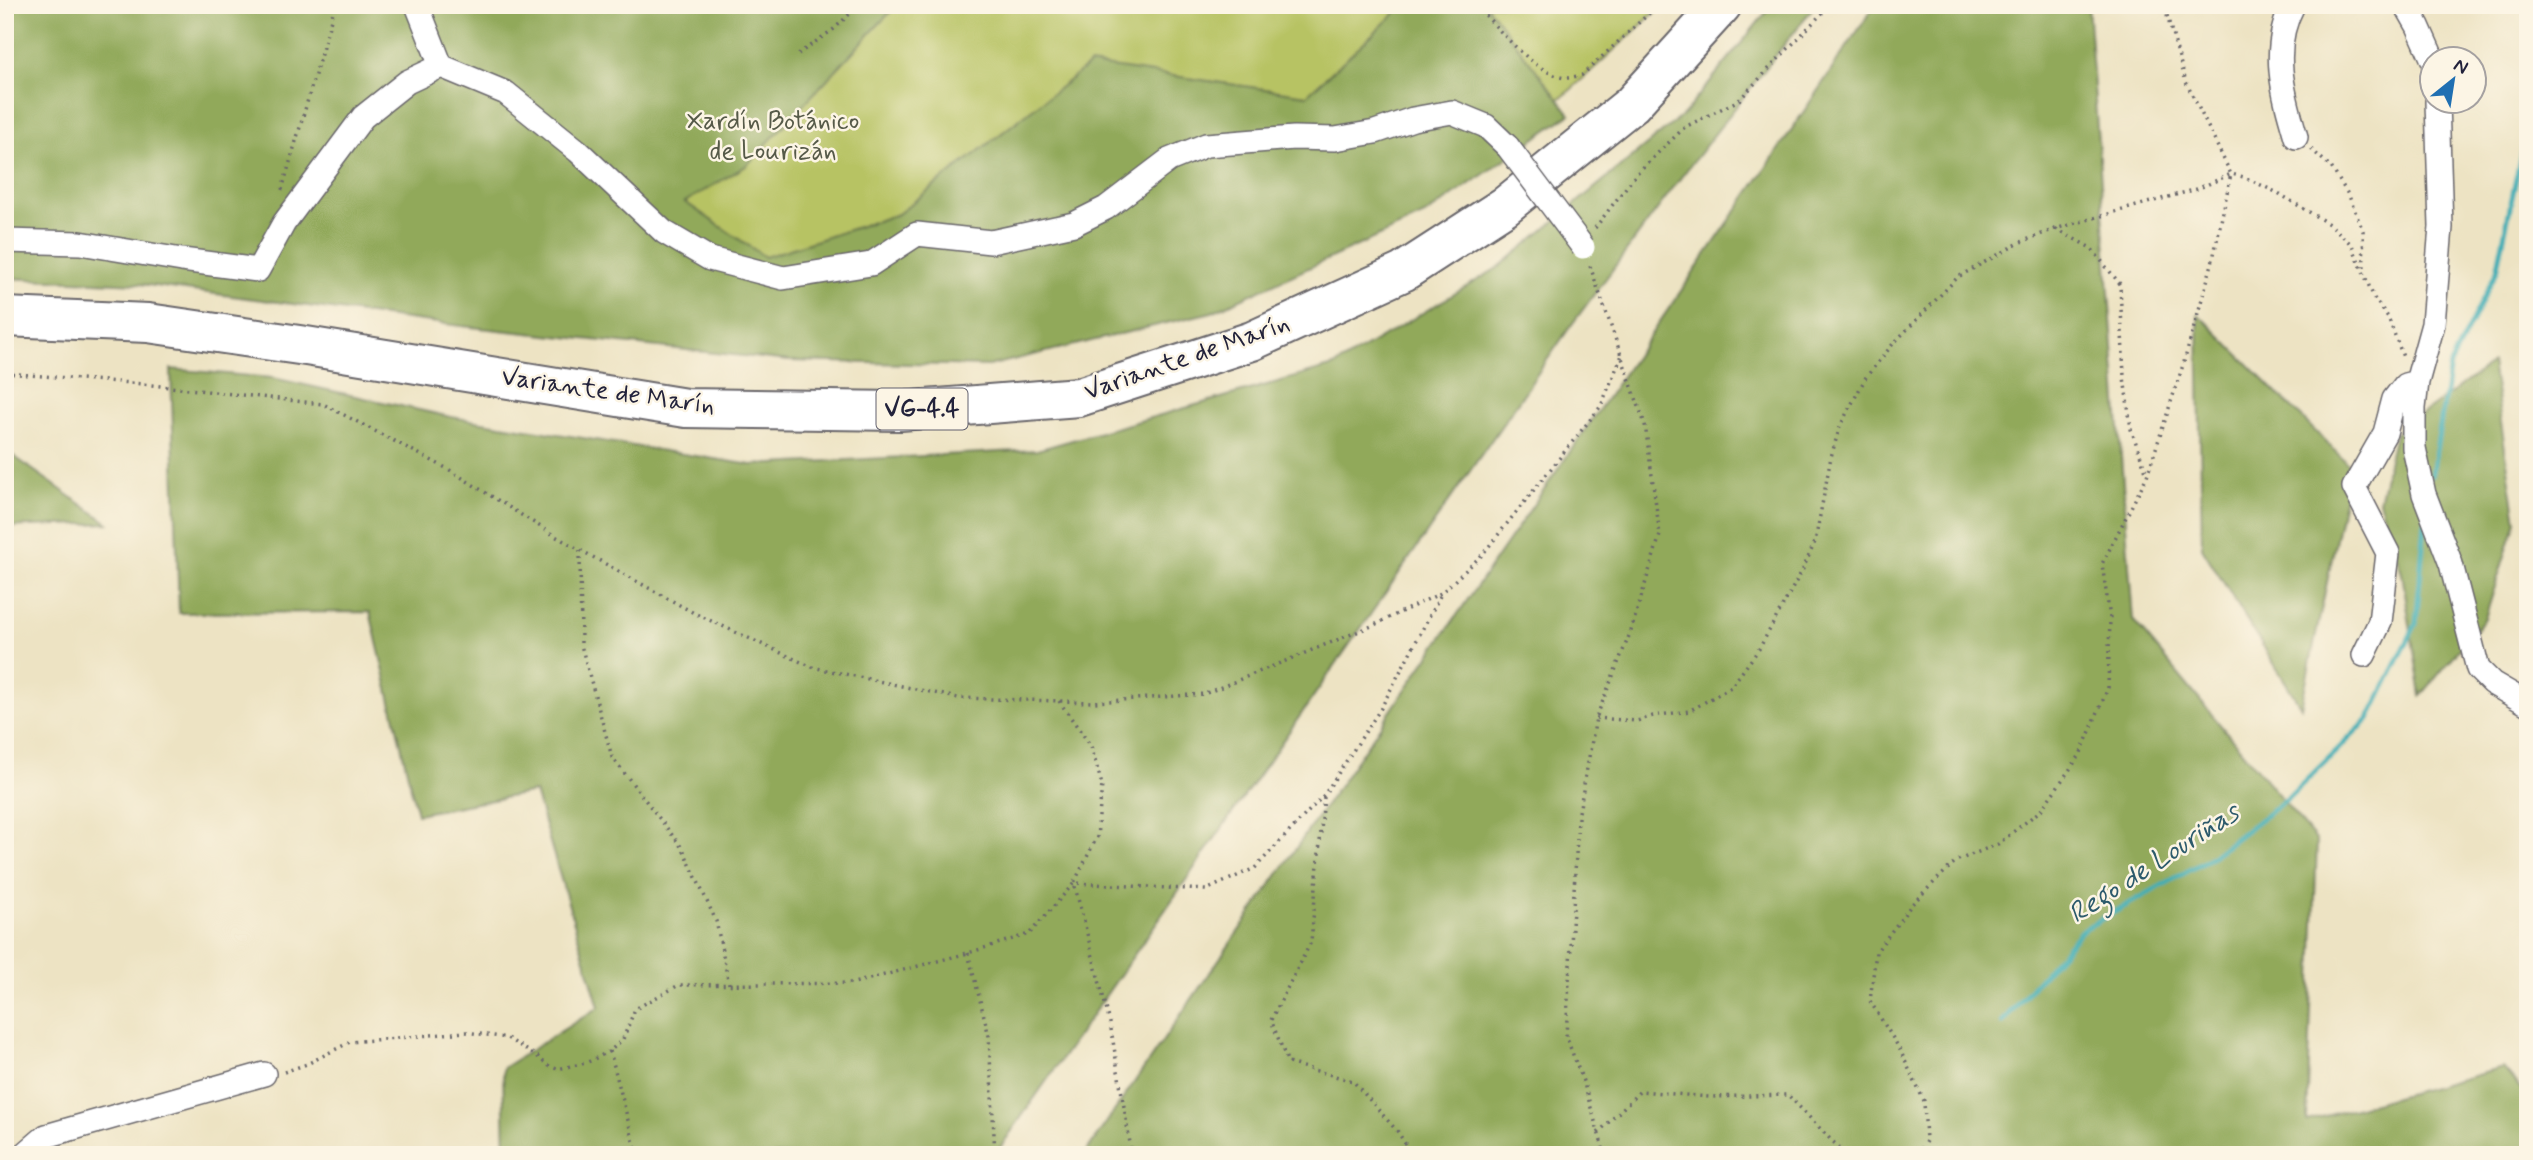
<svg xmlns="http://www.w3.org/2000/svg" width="2533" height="1160" font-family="Mynerve,sans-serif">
<rect width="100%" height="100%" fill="#fcf5e5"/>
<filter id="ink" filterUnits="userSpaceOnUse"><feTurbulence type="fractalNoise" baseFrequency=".0143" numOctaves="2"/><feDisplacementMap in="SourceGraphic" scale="14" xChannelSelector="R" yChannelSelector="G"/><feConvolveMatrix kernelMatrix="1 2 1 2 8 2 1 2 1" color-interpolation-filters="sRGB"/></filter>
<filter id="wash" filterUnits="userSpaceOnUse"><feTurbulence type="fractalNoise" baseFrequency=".00686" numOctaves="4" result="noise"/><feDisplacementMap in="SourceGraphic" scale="28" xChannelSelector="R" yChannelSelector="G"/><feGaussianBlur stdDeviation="1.57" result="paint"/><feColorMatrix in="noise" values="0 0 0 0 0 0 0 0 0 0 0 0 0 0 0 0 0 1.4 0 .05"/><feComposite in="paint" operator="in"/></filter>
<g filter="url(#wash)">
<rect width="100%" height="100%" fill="#ede3c3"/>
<path fill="#b7c364" stroke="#6c7250" stroke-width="2" d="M348 5H1429L1322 119 944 212 785 270Z
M1468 5H1663L1565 95 1525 120Z"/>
<path fill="#91a95a" stroke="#5a664a" stroke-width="2" d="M5 5H897L746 166 685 202 765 257 898 214 1090 64 1307 95 1404 5H1486L1570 114 1425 215 1212 312 988 366 789 361 461 326 140 284 5 278Z
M1772 5H1815L1682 176 1570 327 995 1155H505L503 1068 599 1007 535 792 417 814 370 612 179 613 171 369 273 378 451 417 752 465 1037 450 1334 366 1499 267 1684 114Z
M1875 5H2088L2133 620 2317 841 2307 1121 2503 1068 2528 1097V1155H1084L1768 165Z
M2198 314 2351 467 2301 707 2202 548Z
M2492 363 2516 521 2485 618 2421 696 2402 573 2379 501 2395 434Z
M5 450 108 523 5 527Z"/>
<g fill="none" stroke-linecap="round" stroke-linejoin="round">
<path stroke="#3cadb5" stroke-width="5" d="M2432 475 2450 365 2497 271 2528 120
M2002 1022 2082 930 2206 861 2288 798 2369 719 2416 624 2425 522"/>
</g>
</g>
<g filter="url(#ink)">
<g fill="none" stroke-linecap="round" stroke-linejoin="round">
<defs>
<path id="street" d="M417 5 441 66 506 93 578 151 664 232 710 259 783 278 871 264 917 234 991 242 1074 224 1106 208 1169 160 1206 145 1294 138 1335 139 1375 132 1413 119 1452 112 1486 126 1508 147
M2293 5C2270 48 2283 93 2296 137
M2406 5 2418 26 2433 60
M2437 102 2441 227 2433 324 2417 382 2414 408V448L2424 494 2451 564 2478 669 2492 683 2528 704
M5 241 80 243 182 260 258 270 284 223 363 117 407 82 441 66
M2364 655 2380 622 2388 553 2354 487 2385 433 2394 399 2405 385 2417 382
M24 1155 46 1136 264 1074"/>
<path id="highway" d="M5 317 148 323 306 346 686 408 900 411 1079 397 1252 341 1403 272 1505 206 1632 104 1722 5"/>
</defs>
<use href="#street" stroke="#69666b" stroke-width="26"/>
<use href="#highway" stroke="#69666b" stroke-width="42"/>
<path stroke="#69666b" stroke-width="3.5" stroke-dasharray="2 5" stroke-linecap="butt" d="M1476 5C1497 27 1535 74 1565 78 1570 78 1577 76 1582 75L1658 5
M798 54 834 29 859 5
M2311 149 2331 167 2349 196 2363 231 2364 268
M282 190 335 5
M1595 228 1637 173 1685 127 1739 100 1830 5
M2056 229 2091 248 2120 284 2124 377 2131 429 2147 474
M1590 266 1645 424 1660 535 1631 631 1596 718 1578 818 1566 1036 1584 1084 1605 1155
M5 373 143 384 323 404 448 469 555 536 694 613 812 667 958 698 1094 702 1204 694 1374 625 1441 593 1482 555 1601 406 1622 355
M580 550 581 645 612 757 683 849 716 921 729 984
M1059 701 1091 746 1102 785 1097 837 1074 883 1110 1023 1132 1155
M1596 718 1637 721 1653 716 1689 711 1731 687 1759 649 1803 569 1815 542 1831 457 1840 426 1866 377 1893 344 1958 277 2021 242 2055 229 2197 189 2231 174 2244 177 2278 193 2332 226 2352 245 2374 298 2388 317 2403 357
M1324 797 1311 942 1271 1020 1288 1063 1353 1081 1398 1132 1412 1155
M968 953 989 1036 995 1155
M610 1051 637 1155
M284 1072 307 1064 350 1042 466 1032 507 1038 538 1057 547 1065 557 1069 586 1063 610 1051 623 1039 635 1009 679 985 854 983 968 953 1029 934 1074 883 1206 890 1255 868 1324 795 1381 708 1440 596
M1598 1133 1640 1091 1709 1097 1788 1095 1832 1141 1849 1155
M1918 1155 1926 1141 1924 1101 1899 1048 1870 1001 1876 952 1912 904 1956 861 1998 844 2041 810 2080 755 2108 688 2110 618 2102 564 2147 476 2184 362 2212 264 2231 174 2186 82 2164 5"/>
<use href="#street" stroke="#fff" stroke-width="23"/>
<use href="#highway" stroke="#fff" stroke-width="38"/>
<defs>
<path id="street-bridge" d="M1508 147 1583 247"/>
</defs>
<use href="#street-bridge" stroke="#69666b" stroke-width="26" stroke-linecap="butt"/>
<use href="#street-bridge" stroke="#fff" stroke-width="23"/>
</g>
</g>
<g text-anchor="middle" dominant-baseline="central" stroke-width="5" stroke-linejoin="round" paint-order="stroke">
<rect fill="#fcf5e5" stroke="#63616e" stroke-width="2" x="876.5" y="388.5" width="91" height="41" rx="5"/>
<g font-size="24" font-weight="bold" fill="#22223b">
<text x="922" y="409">VG-4.4</text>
</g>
<g font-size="26" fill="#565a49" stroke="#fcf5e5">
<text x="773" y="122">Xardín Botánico<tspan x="773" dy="30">de Lourizán</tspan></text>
</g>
<g font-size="26" fill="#22223b" stroke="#fcf5e5">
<text transform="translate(1187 358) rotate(-19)">Variante de Marín</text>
<text transform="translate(608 392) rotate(8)">Variante de Marín</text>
</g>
<g font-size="28" font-style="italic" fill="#2c5a6c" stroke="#fcf5e5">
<text transform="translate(2154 864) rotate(-33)">Rego de Louriñas</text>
</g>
</g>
<rect width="2533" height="1160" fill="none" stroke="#fcf5e5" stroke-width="28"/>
<g transform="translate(2453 80) rotate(30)"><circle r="33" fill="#fcf5e5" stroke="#a5a1a1" stroke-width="2"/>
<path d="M0-5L12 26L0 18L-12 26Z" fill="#1f6fb2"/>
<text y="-10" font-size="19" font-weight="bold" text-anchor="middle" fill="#22223b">N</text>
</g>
</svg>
